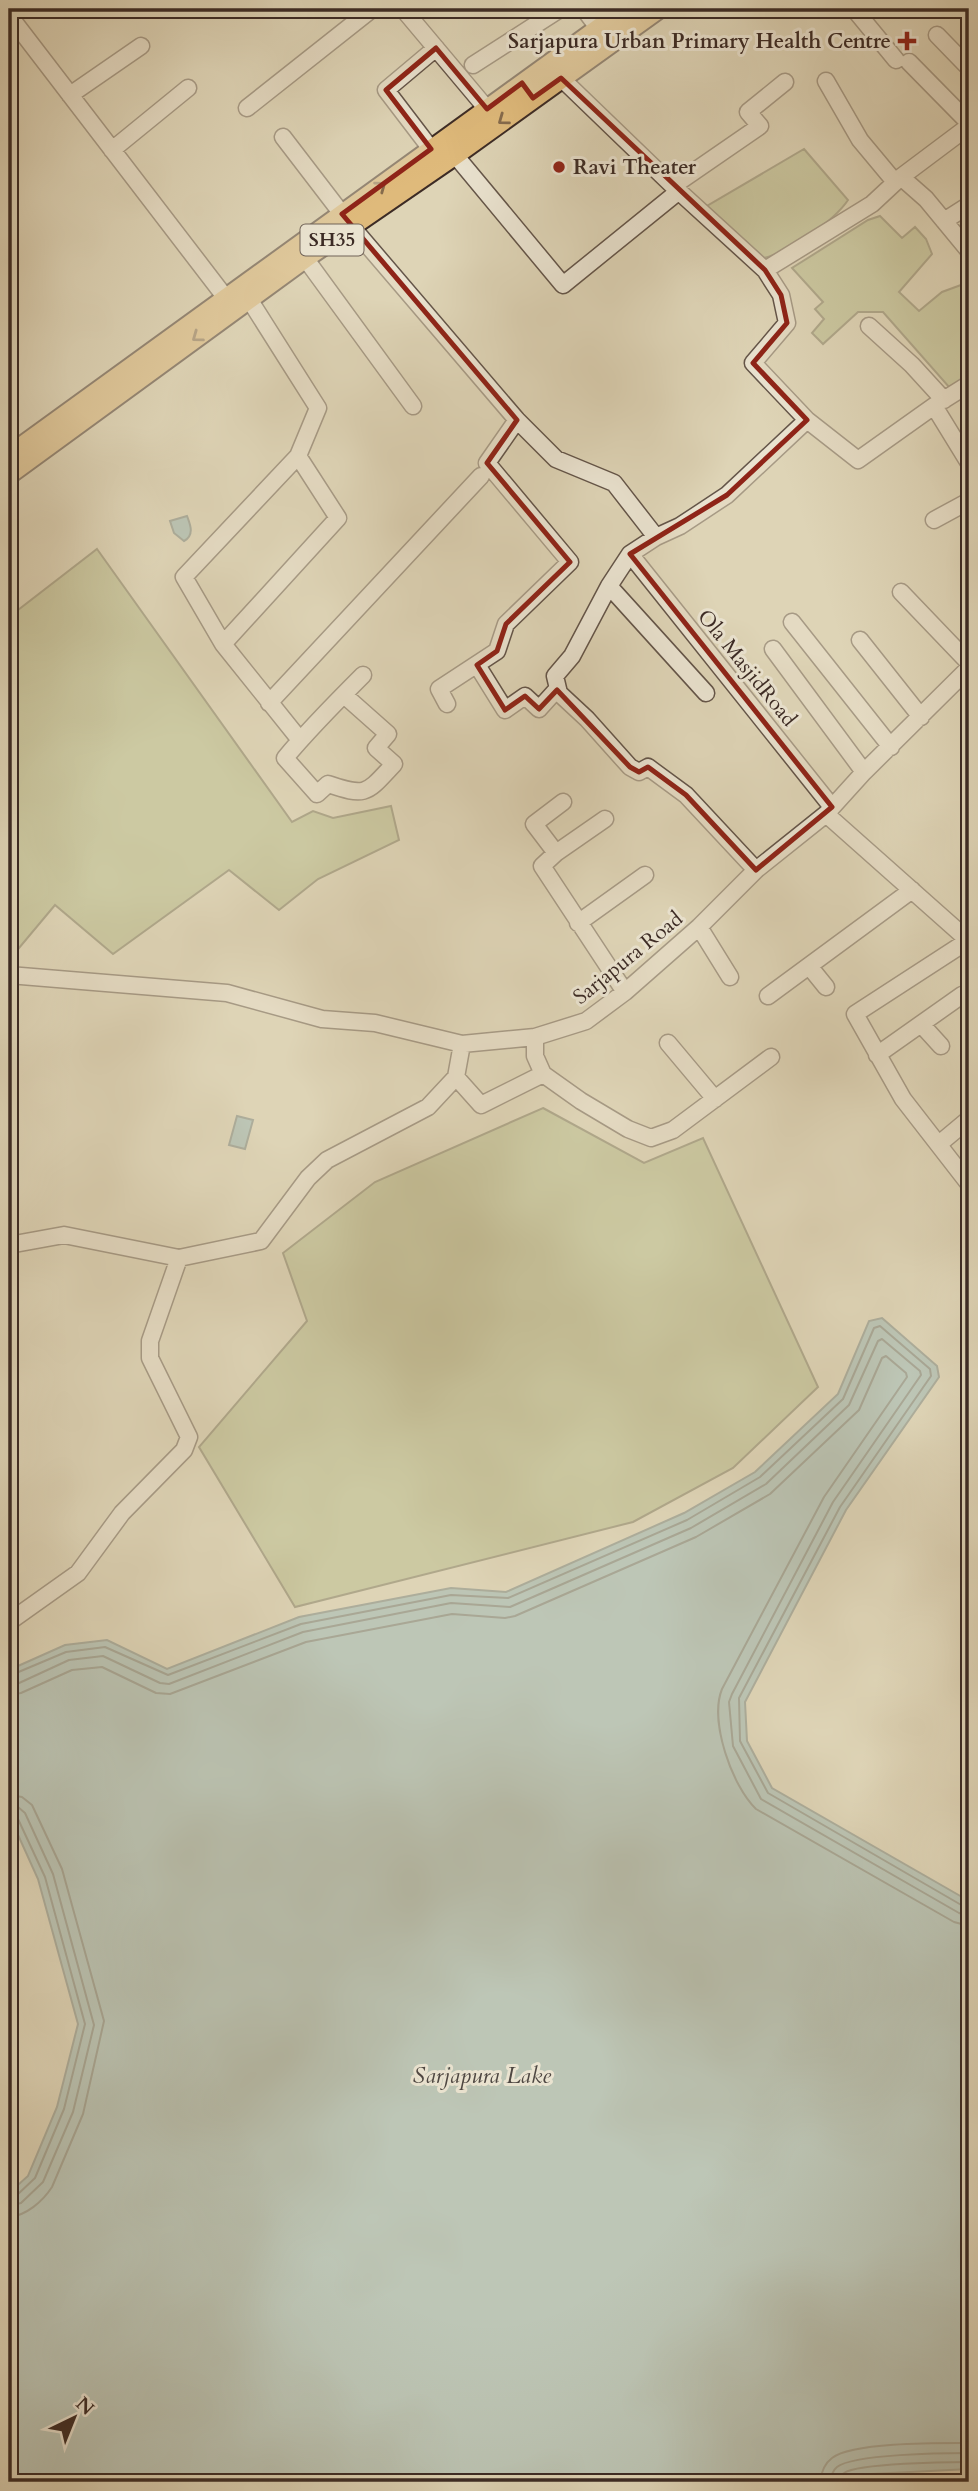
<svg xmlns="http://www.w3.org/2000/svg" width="978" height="2491" font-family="Cardo,serif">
<rect width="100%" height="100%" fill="#ded4b6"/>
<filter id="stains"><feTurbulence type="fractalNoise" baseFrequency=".00286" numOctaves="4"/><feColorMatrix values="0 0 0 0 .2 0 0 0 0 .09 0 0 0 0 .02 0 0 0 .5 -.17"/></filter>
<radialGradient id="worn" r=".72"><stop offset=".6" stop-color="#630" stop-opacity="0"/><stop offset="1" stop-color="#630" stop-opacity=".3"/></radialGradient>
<path fill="#b5bc8b" stroke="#787458" stroke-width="2" d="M804 149 848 200C834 221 789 252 764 258L707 206Z
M880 216 902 238 915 227 926 239 932 254 899 292 919 311 942 292 961 285 969 294V328L963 336 969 346V376L949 387 883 312H858L823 344 812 333 824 319 815 309 823 302 792 268 868 220Z
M97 549 292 822 313 811 333 818 391 806 399 840 318 879 279 910 229 870 113 954 55 905 9 960V617Z
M543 1108 644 1163 703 1138 818 1387 733 1468 633 1522 295 1607 199 1447 307 1321 283 1253 375 1182Z"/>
<path fill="#95b7b5" stroke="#717f7b" stroke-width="2" d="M187 516C190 524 195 535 184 541L174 533 170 521Z
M237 1116 253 1120 245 1149 229 1145Z
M882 1318 937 1366 939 1377 846 1510 745 1702 747 1741 772 1788 969 1901V2469L871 2474 832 2482H9V2193L28 2176 57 2107 78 2024 38 1879 9 1815V1670L65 1645 107 1640 167 1669 299 1617 451 1588 506 1592 684 1513 755 1472 838 1394 869 1321Z"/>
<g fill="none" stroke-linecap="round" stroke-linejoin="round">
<path stroke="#68716d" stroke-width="2" d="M9 1676 66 1652 105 1647 168 1675 301 1624 451 1595 508 1598 687 1520 760 1477 843 1399 874 1328 880 1326 930 1369 931 1376 840 1507 739 1698 740 1741 768 1793 963 1906 969 1907
M9 1685 17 1684 69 1660 103 1656 160 1683 169 1684 303 1632 451 1603 510 1607 691 1528 766 1484 849 1405 878 1341 882 1339 920 1371 921 1375 833 1502 732 1694 729 1702 733 1746 761 1799 959 1913 969 1916
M9 1695 21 1693 72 1670 102 1667 156 1693 170 1694 306 1642 452 1614 505 1618 515 1616 696 1537 770 1494 859 1410 882 1358 886 1356 906 1373 907 1377 824 1497 722 1689C709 1721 732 1786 756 1809L954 1922 969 1926
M9 1795 22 1797 32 1805 62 1869 104 2021 83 2114 52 2187C43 2201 26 2216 9 2217
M9 1806 18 1807 25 1813 53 1874 94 2025 73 2112 43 2182 21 2203 9 2206
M9 1814 14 1815 18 1819 45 1877 85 2024 64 2109 35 2178 16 2196 9 2197
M820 2482C821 2473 824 2464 832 2458 853 2442 940 2443 969 2443
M831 2482C831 2476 832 2471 837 2467 853 2454 945 2453 969 2453
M840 2482C840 2478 839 2476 844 2473 859 2463 948 2462 969 2462"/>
<defs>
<path id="minor" d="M403 9 487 109
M584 9 599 29
M854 9 896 60
M9 27 15 23 232 306
M937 35 969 68
M909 62 969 123
M473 65 560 9
M561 78 673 186 765 270 781 295 787 323 753 363 807 420 858 460 934 406 969 384
M826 81 860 140 895 182
M70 95 141 46
M247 108 372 9
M283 137 352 227 517 420 556 459 614 483 656 537
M431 149 386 90 436 48
M112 150 188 88
M455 155 563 285 679 191
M901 177 926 199 969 251
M673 186 760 126 748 112 785 82
M944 221 969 205
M305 258 413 406
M765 270 872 204 901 177 969 126
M249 299 318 408 298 456 184 577 223 644 300 740
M869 326 912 365 944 400
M934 406 969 463
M934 520 969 501
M630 554 832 807
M609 586 706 693
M901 592 969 663
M792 622 891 747
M860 640 921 717
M223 644 338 518 298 456
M773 649 864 772
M477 665 505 710 525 696 539 709 558 688
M344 695 388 734 376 748 394 764C366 794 367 797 328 784L317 794 285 758C309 729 336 702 363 675
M269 703 481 476
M447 704 439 689 497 651 506 624 570 562 487 463 517 420
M826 814 969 941
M605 819 556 853 542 866 625 992
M556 853 534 824 563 802
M756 870 686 795 648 767 639 772 630 767 587 719 559 693 555 676 572 656 609 586 630 554 656 537 680 526 727 495 807 420
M578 923 645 875
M699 927 730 977
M969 940 855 1014 903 1099 969 1184
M809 966 826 987
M9 975 227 993 322 1019 375 1023 462 1044 535 1037 586 1021 625 992 699 927 756 870 826 814 864 772 969 668
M768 996 912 890
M921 1024 941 1046
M535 1037V1056L543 1074 581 1101 628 1129 651 1138 673 1130 771 1057
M668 1043 715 1099
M877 1055 962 995
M456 1077 481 1105 543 1074
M939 1144 969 1119
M9 1245 64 1235 179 1258
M9 1622 78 1573 122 1513 184 1450 189 1437 150 1358V1341L179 1258 261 1241 308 1178 327 1160 428 1107 456 1077 462 1044"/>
<path id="major" d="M9 456 626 9
M9 474 305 258 455 155 658 9"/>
</defs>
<use href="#minor" stroke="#645549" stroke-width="19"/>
<use href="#major" stroke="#3c2b25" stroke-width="23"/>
<use href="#minor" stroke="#eae3d0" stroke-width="16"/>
<use href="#major" stroke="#dfba7b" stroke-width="19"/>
</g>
<defs><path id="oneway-chevron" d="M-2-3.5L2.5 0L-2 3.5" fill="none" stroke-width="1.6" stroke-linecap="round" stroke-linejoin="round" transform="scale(1.75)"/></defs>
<g stroke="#856b4c">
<use href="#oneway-chevron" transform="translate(503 120) rotate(144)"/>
<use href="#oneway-chevron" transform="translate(381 186) rotate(-36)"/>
<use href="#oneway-chevron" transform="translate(197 337) rotate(144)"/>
</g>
<path d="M0 0H978V2491H0ZM436 48 487 109 522 83 533 98 561 78 765 270 781 295 787 323 753 363 807 420 727 495 630 554 832 807 756 870 686 795 648 767 639 772 630 767 557 690 539 709 525 696 505 710 477 665 497 651 506 624 570 562 487 463 517 420 342 214 431 149 386 90Z" fill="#ded4b6" fill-opacity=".55" fill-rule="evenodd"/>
<path fill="none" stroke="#8f2418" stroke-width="5" stroke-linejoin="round" d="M436 48 487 109 522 83 533 98 561 78 765 270 781 295 787 323 753 363 807 420 727 495 630 554 832 807 756 870 686 795 648 767 639 772 630 767 557 690 539 709 525 696 505 710 477 665 497 651 506 624 570 562 487 463 517 420 342 214 431 149 386 90Z"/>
<g fill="#8f2418" stroke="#eae3d0" stroke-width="2.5">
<path d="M903.5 30.5h7v7h7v7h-7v7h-7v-7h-7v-7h7z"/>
<circle cx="559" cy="167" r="7"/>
</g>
<g text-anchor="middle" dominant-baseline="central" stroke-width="6" stroke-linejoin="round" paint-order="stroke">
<rect fill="#eae3d0" stroke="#706258" stroke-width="2" x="300.5" y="224.5" width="63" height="31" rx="5"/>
<g font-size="19" font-weight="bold" fill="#3c2b25">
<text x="332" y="240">SH35</text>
</g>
<g font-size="21" font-weight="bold" fill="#3c2b25" stroke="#eae3d0" text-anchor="end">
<text x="891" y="41">Sarjapura Urban Primary Health Centre</text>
<text x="573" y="167" text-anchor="start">Ravi Theater</text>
</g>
<g font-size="21" fill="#3c2b25" stroke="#eae3d0">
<text transform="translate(747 668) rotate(51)">Ola MasjidRoad</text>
<text transform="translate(628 958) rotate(-39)">Sarjapura Road</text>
</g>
<g font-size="23" font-style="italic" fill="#4e4742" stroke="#eae3d0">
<text x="482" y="2075">Sarjapura Lake</text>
</g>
</g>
<rect width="978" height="2491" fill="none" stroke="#ded4b6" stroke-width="35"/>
<rect x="10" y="10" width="957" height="2470" fill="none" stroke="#3c2b25" stroke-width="3.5"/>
<rect x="18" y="18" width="943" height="2456" fill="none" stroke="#3c2b25" stroke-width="2"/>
<g transform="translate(74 2418) rotate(43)" stroke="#eae3d0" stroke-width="5" paint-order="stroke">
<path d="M0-5L12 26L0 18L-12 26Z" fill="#3c2b25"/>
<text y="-10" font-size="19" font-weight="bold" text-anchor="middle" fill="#3c2b25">N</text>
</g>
<rect width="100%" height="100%" filter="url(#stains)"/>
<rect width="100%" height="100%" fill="url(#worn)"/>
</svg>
